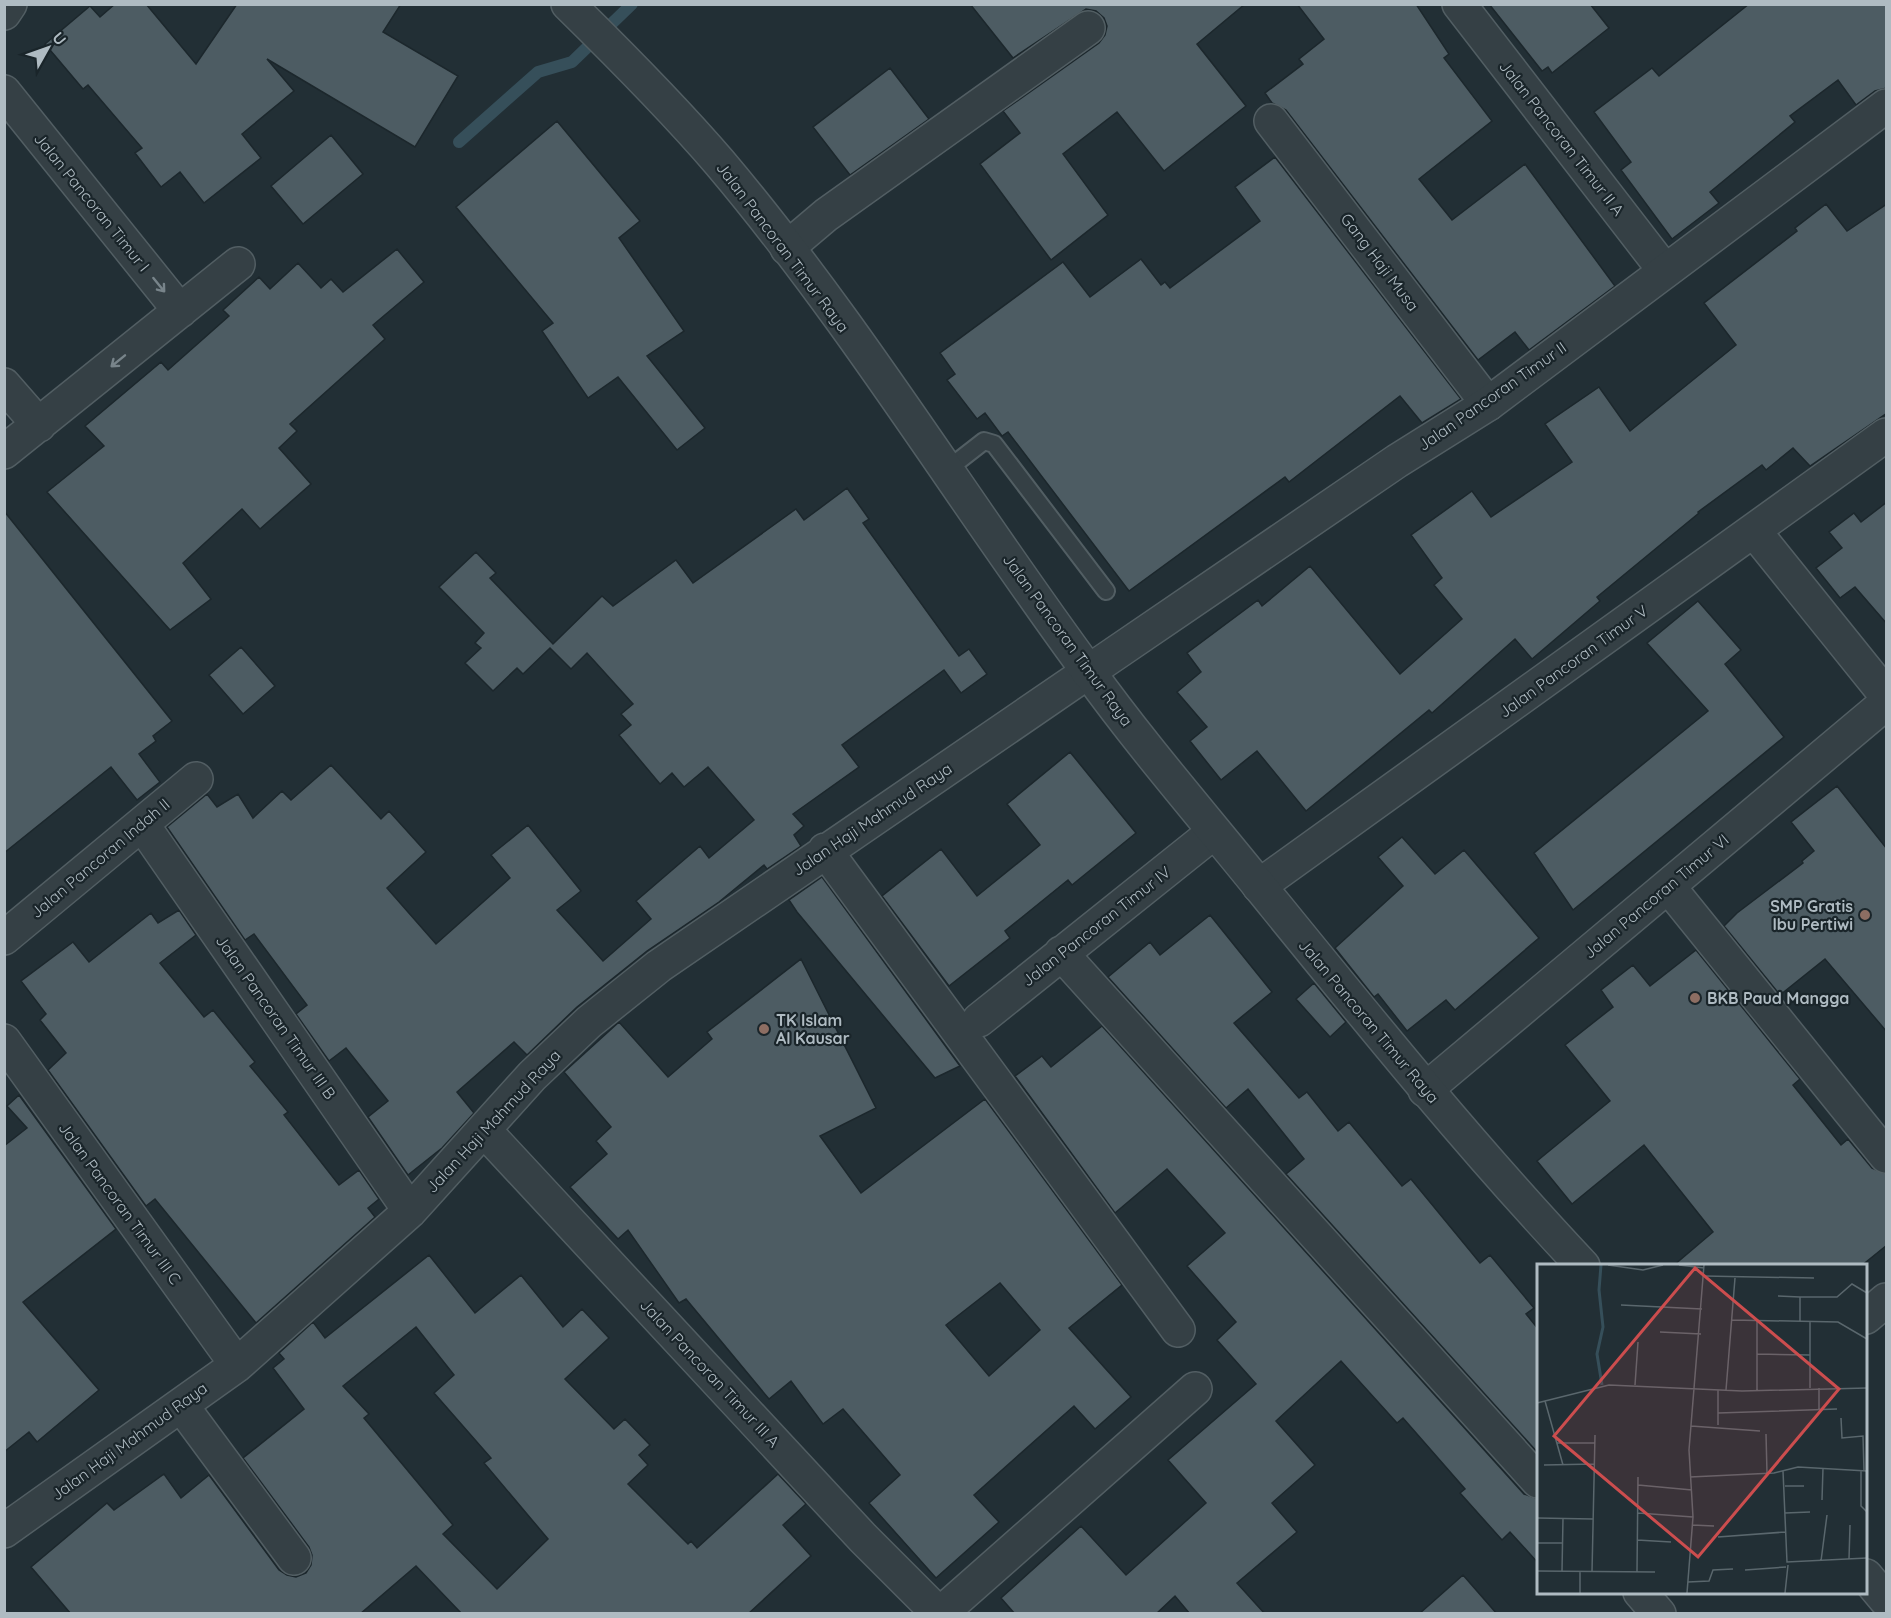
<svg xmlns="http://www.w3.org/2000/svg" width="1891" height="1618" font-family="Quicksand,sans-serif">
<rect width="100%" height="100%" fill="#222f35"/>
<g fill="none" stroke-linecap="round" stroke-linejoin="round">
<path stroke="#364f5a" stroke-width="12" d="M459 142 538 72 572 62 632 4"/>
</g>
<path fill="#4d5c63" stroke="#1c272c" stroke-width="1.5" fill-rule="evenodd" d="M115 4H146L196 64 237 4H401L383 32 458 76 415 147 267 59 294 91 242 134 261 158 204 203 180 172 161 187 135 153 142 148 88 85 83 89 45 44 90 6 100 17Z
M970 4H1245L1197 44 1246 106 1164 171 1117 112 1063 154 1108 215 1051 260 980 164 1020 133 1003 111 1099 43 1105 35 1107 26 1104 18 1096 11 1086 9 1013 58Z
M1297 4H1416L1449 54 1444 58 1492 121 1419 179 1452 220 1525 164 1615 286 1529 350 1515 332 1478 360 1286 110 1272 103 1265 93 1303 64 1299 59 1324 39Z
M1489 4H1590L1609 28 1552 73 1548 67 1542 71Z
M1749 4H1887V88L1875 91 1856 105 1838 80 1790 116 1795 122 1710 192 1719 203 1672 239 1621 170 1631 162 1594 112 1652 68 1659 76Z
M890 68 929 119 850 175 813 127Z
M557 121 640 221 619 238 684 331 647 356 705 428 677 450 618 377 588 398 542 331 553 323 456 207Z
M331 135 363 174 303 224 271 186Z
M1275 157 1461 399 1422 423 1400 396 1289 482 1285 477 1129 591 1008 432 1002 436 985 413 977 419 947 380 955 374 940 353 1063 262 1090 297 1141 259 1161 285 1165 282 1170 288 1260 221 1235 187Z
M1826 204 1847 231 1887 204V413L1810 466 1793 448 1766 470 1762 465 1698 512 1699 513 1597 597 1600 601 1532 659 1515 639 1432 713 1429 710 1306 811 1257 751 1221 780 1190 741 1207 727 1177 692 1201 672 1187 653 1258 600 1262 606 1310 566 1400 674 1462 619 1434 585 1442 578 1411 535 1472 491 1491 517 1572 462 1545 424 1599 387 1630 431 1736 345 1704 303 1797 231 1795 228Z
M397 249 424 282 373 325 385 339 290 424 297 431 279 448 311 484 260 529 242 509 183 563 211 599 170 630 47 492 104 446 85 426 161 362 168 370 229 316 223 310 259 277 270 289 298 263 321 288 331 279 343 292Z
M847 488 869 519 863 523 959 656 969 649 987 674 961 693 944 670 842 745 859 767 793 814 804 826 794 835 801 846 767 869 764 865 719 902 647 951 577 1007 527 1055 514 1042 457 1092 474 1113 442 1148 408 1175 368 1117 388 1101 346 1048 329 1061 296 1014 307 1005 254 934 245 940 167 827 207 794 217 807 238 794 253 818 282 791 291 800 331 765 381 819 389 811 426 852 387 888 436 944 510 878 491 855 528 825 581 891 557 910 603 961 651 919 636 901 700 846 709 858 754 820 708 767 684 787 672 773 660 784 619 735 631 725 621 714 633 704 587 653 571 669 550 648 523 674 517 668 493 691 465 663 481 648 475 643 484 633 439 587 476 552 496 573 490 578 553 644 602 596 613 606 676 560 693 583 796 509 804 520Z
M1887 502V624L1855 587 1840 598 1816 568 1842 548 1829 532 1854 513 1861 522Z
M4 511 172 721 153 736 156 741 139 754 160 782 137 800 111 767 4 853Z
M1698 601 1741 650 1725 664 1784 737 1573 910 1534 853 1708 711 1647 643Z
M241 647 275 686 243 714 209 675Z
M1070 752 1136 833 1072 885 1068 880 1005 931 1010 938 949 986 882 896 941 849 977 896 1040 845 1007 804Z
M1837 786 1887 849V1032L1825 959 1780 995 1724 926 1737 913 1803 863 1802 861 1814 851 1791 822Z
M1402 837 1435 874 1464 850 1539 938 1455 1010 1446 1000 1407 1031 1378 994 1374 997 1335 948 1403 886 1378 857Z
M822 877 960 1066 935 1078 797 912 789 900Z
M179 910 196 935 160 963 204 1017 213 1010 255 1062 250 1066 288 1112 284 1115 339 1185 359 1170 379 1199 368 1208 375 1217 256 1323 155 1199 146 1206 48 1070 66 1053 40 1020 46 1014 21 981 73 942 89 962 151 913 158 923Z
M1210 915 1272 992 1234 1023 1299 1098 1307 1092 1338 1131 1349 1122 1402 1186 1411 1179 1480 1263 1490 1255 1534 1308 1526 1314 1539 1330V1454L1286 1174 1304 1159 1248 1089 1226 1108 1108 977 1150 942 1160 955Z
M1696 950 1800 1079 1793 1085 1841 1145 1848 1139 1872 1168 1887 1174V1245L1861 1266H1673L1713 1232 1644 1145 1572 1204 1537 1161 1610 1101 1565 1045 1613 1007 1601 990 1633 965 1650 986Z
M801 959 876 1108 820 1136 861 1193 985 1099 1122 1285 1069 1328 1131 1397 1095 1429 1074 1406 974 1495 999 1522 936 1578 869 1503 900 1475 843 1409 823 1424 791 1381 769 1399 686 1299 679 1303 628 1230 618 1239 570 1187 607 1154 596 1141 611 1127 564 1072 619 1022 668 1077 712 1039 707 1032ZM1000 1283 1040 1330 989 1376 946 1325Z
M1314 983 1346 1022 1330 1037 1296 999Z
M1102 1026 1524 1494 1539 1499V1564L1510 1532 1502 1540 1460 1493 1465 1489 1403 1418 1397 1423 1341 1361 1276 1421 1315 1465 1272 1503 1297 1532 1237 1583 1265 1614H1190L1175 1596 1156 1614H1015L1001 1598 1081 1526 1126 1575 1206 1503 1168 1460 1256 1384 1217 1340 1236 1322 1187 1266 1225 1233 1167 1169 1115 1213 1015 1076 1042 1056 1051 1067Z
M19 1095 116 1229 23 1302 99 1390 37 1442 29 1432 4 1452V1146L27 1128 7 1106Z
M429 1255 475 1313 521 1275 563 1327 582 1309 609 1338 565 1379 614 1429 625 1419 650 1445 639 1455 648 1465 628 1484 688 1544 691 1541 697 1548 778 1474 806 1504 783 1525 811 1556 748 1614H462L416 1566 360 1614H71L31 1567 107 1503 114 1510 164 1474 181 1498 209 1475 279 1570 287 1575 296 1577 306 1573 311 1565 312 1555 309 1547 243 1458 304 1409 273 1368 284 1359 279 1353 313 1322 325 1338ZM416 1327 454 1375 434 1393 491 1458 484 1463 548 1539 497 1589 443 1534 453 1525 364 1418 369 1414 343 1386Z
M1463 1575 1497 1614H1419Z"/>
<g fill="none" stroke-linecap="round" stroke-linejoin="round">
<defs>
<path id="service" d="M948 469 984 441 994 444 1106 591"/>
<path id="minor" d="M1459 4 1665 271
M4 13 10 4
M4 92 180 311
M1271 121 1488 404
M787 248 826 215 1088 28
M4 385 39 425
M4 452 238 264
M1754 531 1886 695
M142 824 410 1211
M825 850 1178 1330
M1259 886 1886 435
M1668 886 1886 1156
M4 938 196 779
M1061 953 1538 1481
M979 1020 1214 832
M4 1041 237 1365
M1425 1090 1886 703
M484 1130 863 1538 939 1614
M1866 1317 1886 1300
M181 1405 294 1558
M4 1531 237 1365 410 1211 532 1076 589 1022 659 966 1088 672
M1640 1592 1659 1614
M940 1614 1195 1389"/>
<path id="tertiary" d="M568 4C621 56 672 107 720 163 855 323 964 503 1088 671 1142 746 1203 816 1261 888 1365 1016 1469 1145 1583 1266
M1088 672 1397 461 1488 404 1886 106
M1866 1576 1886 1600"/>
</defs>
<use href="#service" stroke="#525e63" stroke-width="20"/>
<use href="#minor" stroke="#525e63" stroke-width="36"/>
<use href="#tertiary" stroke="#525e63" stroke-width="36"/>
<use href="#service" stroke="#354045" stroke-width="16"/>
<use href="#minor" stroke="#354045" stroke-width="33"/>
<use href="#tertiary" stroke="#354045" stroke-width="33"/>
</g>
<defs><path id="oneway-shaft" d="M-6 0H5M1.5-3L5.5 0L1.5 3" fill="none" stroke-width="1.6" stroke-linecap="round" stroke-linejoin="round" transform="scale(1.5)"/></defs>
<g stroke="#78848a">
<use href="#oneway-shaft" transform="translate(159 285) rotate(51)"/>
<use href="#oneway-shaft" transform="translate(118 361) rotate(141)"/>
</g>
<g fill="#8d6e63" stroke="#1a252a" stroke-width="2">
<circle cx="1865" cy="915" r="6"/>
<circle cx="1695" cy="998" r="6"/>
<circle cx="764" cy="1029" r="6"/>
</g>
<g text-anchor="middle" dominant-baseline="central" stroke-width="4.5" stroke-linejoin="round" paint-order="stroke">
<g font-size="16" fill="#afbbc2" stroke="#1a252a">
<text transform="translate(1562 138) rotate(52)">Jalan Pancoran Timur II A</text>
<text transform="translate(92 202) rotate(51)">Jalan Pancoran Timur I</text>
<text transform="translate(783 247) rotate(53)">Jalan Pancoran Timur Raya</text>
<text transform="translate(1380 262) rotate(53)">Gang Haji Musa</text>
<text transform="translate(1492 396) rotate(-35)">Jalan Pancoran Timur II</text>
<text transform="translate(1068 640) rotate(54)">Jalan Pancoran Timur Raya</text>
<text transform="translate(1573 661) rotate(-36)">Jalan Pancoran Timur V</text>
<text transform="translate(872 819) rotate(-34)">Jalan Haji Mahmud Raya</text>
<text transform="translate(100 858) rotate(-40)">Jalan Pancoran Indah II</text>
<text transform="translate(1656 896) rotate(-40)">Jalan Pancoran Timur VI</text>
<text transform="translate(1096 926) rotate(-38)">Jalan Pancoran Timur IV</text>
<text transform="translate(276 1017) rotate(55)">Jalan Pancoran Timur III B</text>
<text transform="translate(1369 1021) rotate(50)">Jalan Pancoran Timur Raya</text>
<text transform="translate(493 1121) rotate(-47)">Jalan Haji Mahmud Raya</text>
<text transform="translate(120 1203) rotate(54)">Jalan Pancoran Timur III C</text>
<text transform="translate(710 1373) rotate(47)">Jalan Pancoran Timur III A</text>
<text transform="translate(129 1441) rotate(-36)">Jalan Haji Mahmud Raya</text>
</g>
<g font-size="16" font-weight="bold" fill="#afbbc2" stroke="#1a252a" text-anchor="start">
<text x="1853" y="906" text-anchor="end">SMP Gratis<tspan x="1853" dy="18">Ibu Pertiwi</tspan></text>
<text x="1707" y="998">BKB Paud Mangga</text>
<text x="776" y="1020">TK Islam<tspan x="776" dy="18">Al Kausar</tspan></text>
</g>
</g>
<g transform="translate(1537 1264)">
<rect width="330" height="330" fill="#222f35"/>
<path fill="none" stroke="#364f5a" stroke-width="3" d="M64 1 62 26 66 63 60 90 65 121"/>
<path fill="none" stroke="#5a676d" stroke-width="1.5" d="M71 1 106 6 126 1M142 1 167 4M167 12 277 14M241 32 263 33M84 41 165 45M195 56 301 58 330 75M220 57V127M263 57V33H300L315 20 330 29M123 68 164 70M220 90 273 91M98 121 101 78M273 124V57M282 124V145M189 126 198 14M8 137 26 201M0 139 72 121 205 127 330 124M181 149 300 145M304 154 305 174 326 172 327 207M181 161V126M154 162 223 167M229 170 230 209M20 179H58M7 201 58 200M246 207 250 298 330 294M324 207V242L330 248M153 213 237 209 261 203 330 207M101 221 155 226M248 222H267M285 236 286 204M101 249 156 253M248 249 273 248M0 254 56 255M155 261 177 262M330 267V287M181 273 248 268M100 276 134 278M0 279H26M312 295 313 261M284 297 290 251M208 306 249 303M0 307 118 308M25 307 26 254M43 307V329M55 308 58 171M100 308 101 213M151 318 172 317 176 306 196 305M150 329 156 253 152 186 167 1M248 329 251 301"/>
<path fill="#cc4d4e" fill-opacity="0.15" stroke="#cc4d4e" stroke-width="3" d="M158 4 302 125 161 293 17 172Z"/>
<rect width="330" height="330" fill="none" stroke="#afbbc2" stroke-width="3"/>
</g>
<rect width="1891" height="1618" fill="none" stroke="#afbbc2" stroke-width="12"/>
<g transform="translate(48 48) rotate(50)" stroke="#1a252a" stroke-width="4.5" paint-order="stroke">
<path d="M0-4.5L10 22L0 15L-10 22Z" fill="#afbbc2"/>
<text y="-9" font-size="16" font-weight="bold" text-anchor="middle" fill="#afbbc2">U</text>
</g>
</svg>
